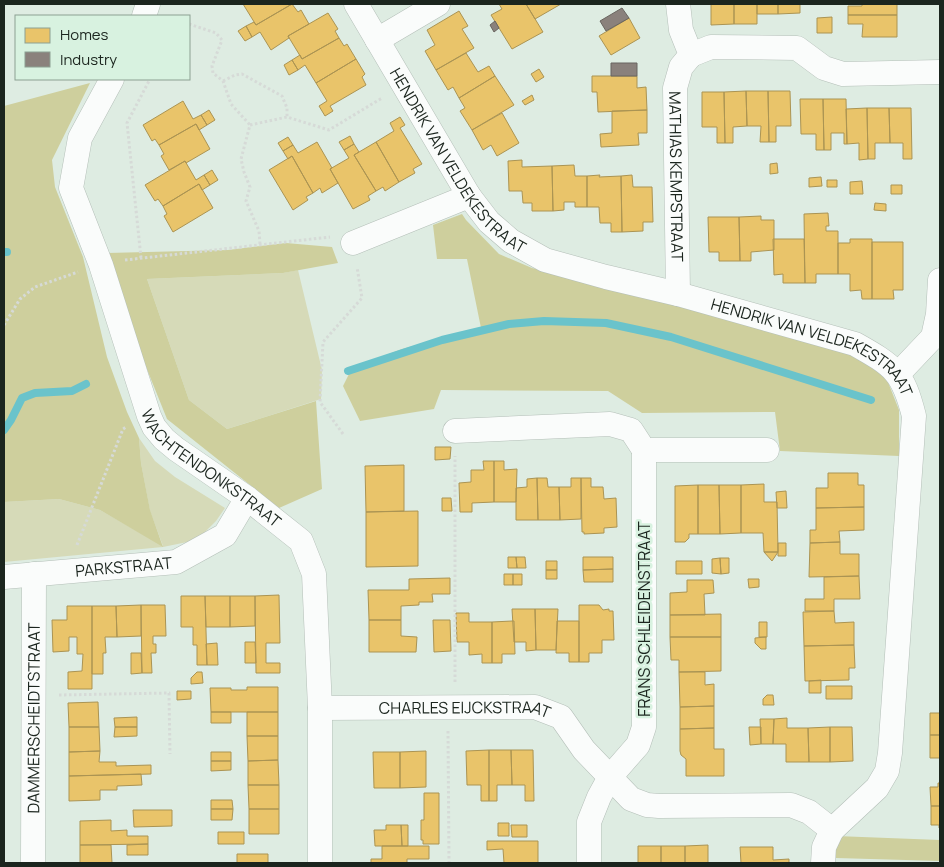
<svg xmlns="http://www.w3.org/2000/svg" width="944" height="867" font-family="Manrope,sans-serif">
<rect width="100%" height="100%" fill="#deece2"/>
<path fill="#d6dab8" d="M298 270 322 370 321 399 227 429 189 400 147 279 283 273Z
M139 438 155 461 175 477 225 508 216 521 197 540 163 547 4 562V502L59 499 100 510 163 546 150 511 141 463Z"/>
<path fill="#cecf9d" d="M90 83 52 160 55 187 83 257 107 357 127 412 139 438 141 463 150 510 163 547 100 510 59 499 4 502V106Z
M462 214 466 220 499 254 532 268 824 342 884 372 899 410V456L780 451 775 412 642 413 608 391 441 390 434 409 360 421 343 386 352 368 402 349 481 328 467 259H437L433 225Z
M286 243 332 247 338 263 283 273 147 279 189 400 227 429 316 401 322 489 279 508 167 419 140 352 107 253 228 250Z
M836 836 940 840V861L836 858Z"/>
<path fill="#e9c46a" stroke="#ab9453" d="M243 4H292L256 25Z
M292 4 298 12 301 10 309 24 288 36 289 38 271 50 260 32 252 37 246 26 254 22 256 25Z
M499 4H526L543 32 512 49 491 15 502 9Z
M526 4H561L535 19Z
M711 4H734V24L711 25Z
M734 4H757V24H734Z
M757 4H778V14H757Z
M778 4H800V13L778 14Z
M862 4H897V15H848V6H862Z
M459 11 468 26 462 29 474 48 436 70 425 51 435 45 427 30Z
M328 13 338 29 335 31 339 38 302 59 288 36Z
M848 15H897V37H862L863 24H848Z
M832 17V33H817V18Z
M629 18 640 38 611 55 599 36Z
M246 26 252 37 245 41 238 31Z
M339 38 344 46 347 44 356 59 316 83 305 65 298 70 292 60 300 55 302 59Z
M466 53 478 72 489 66 495 76 459 98 453 87 448 90 436 70Z
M356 59 365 74 362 77 366 85 330 106 333 111 325 116 319 106 327 101 316 83Z
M292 60 298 70 289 75 284 65Z
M539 69 544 77 536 82 531 74Z
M495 76 514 105 472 130 460 111 465 108 459 98Z
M592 76H637V88L646 87 647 110 598 112 597 92H592Z
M746 91 747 126 733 127V143H725L724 92Z
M746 91H768L769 142H760L761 126H747Z
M768 91H790L791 126H776V142H769Z
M702 92H724L725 143H717V127H702Z
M532 95 534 100 525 105 522 101Z
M800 99H823L824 150H816V134H801Z
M823 99H846L847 144H844V133H831V150H824Z
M183 101 193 119 201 115 207 125 199 130 196 124 159 145 155 139 152 141 143 125Z
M867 108H889L890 143H875V159H868Z
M867 108 868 159 859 160V143L847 144 846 109Z
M889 108H911L912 159H903V143H890Z
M209 110 215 120 207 125 201 115Z
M647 110V133H638L639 145 601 147 600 134 612 133V111Z
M502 113 519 143 497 156 491 145 483 150 472 130Z
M400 117 405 125 400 128 422 164 413 169 415 173 399 182 376 142 394 131 390 123Z
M196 124 210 149 186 163 185 161 169 170 161 156 164 154 159 145Z
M350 136 354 144 344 150 339 142Z
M288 137 293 145 283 151 278 143Z
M317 142 332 168 330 169 338 183 322 193 320 188 313 193 292 156 288 159 283 151 293 145 298 153Z
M376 142 399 182 385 191 383 187 376 191 354 155Z
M354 144 359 152 354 155 376 191 368 196 370 200 353 209 330 169 349 158 344 150Z
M292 156 313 193 306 197 308 200 293 210 269 170Z
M522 160V167L552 166 553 211H532V203H523L522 191H509L508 161Z
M185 161 196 180 204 175 210 185 202 190 199 184 163 206 158 199 155 201 145 185Z
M777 163 778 173 770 174V164Z
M574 165 575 176H587V207H575V202H564V210L553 211 552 166Z
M212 170 218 180 210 185 204 175Z
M600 175 599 177 621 176 622 232H611V223H600L599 207H587V176Z
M632 175 633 187H652L653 222H643V231L622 232 621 176Z
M821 177 822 186 809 187V178Z
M827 180H837V187H827Z
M862 181 863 194H850V182Z
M199 184 213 208 173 232 164 216 167 214 163 206Z
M891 185H902V194H891Z
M875 203 886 204V211L874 210Z
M828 213 829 226H826V231H838V274H816V283H805L804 214Z
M761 216V220H774V250L751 252V261H740L739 217Z
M708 217H739L740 261H719V252H709Z
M773 239H804L805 283H783V274L774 275Z
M850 239H872V299H862L861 290 850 291V274H838V243H850Z
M872 242H903V290H893L894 299H872Z
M435 447H451L450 459 435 460Z
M483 461H494V502L472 503V512H460L459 483 471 482V470H484Z
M494 461H504V470L517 469 516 502H494Z
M404 465V511L366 512 365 466Z
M828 473H858V485H864V507L816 508V488H828Z
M537 478 538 520H516V488L527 487V479Z
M537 478H547L548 487H559L560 520H538Z
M571 478H581V519L560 520 559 487H571Z
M581 478H591V487H603L604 499 616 498 617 527 604 528V533L584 534V532H582Z
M764 484V502H777L778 552H764L763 533H741V485Z
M698 485H719L720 534H698Z
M698 485V534H689V538L685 542H675V486Z
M719 485H741V533L720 534Z
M786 491 787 508H777L776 492Z
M442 498H451L452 511H442Z
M864 507V530L839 531 840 542 810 543V530H816V508Z
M418 511V566L366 567V512Z
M840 542V554H859V576L809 577 810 543Z
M778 543H786V556H778Z
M764 552H778L772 561Z
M508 557H516L517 568H508Z
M516 557H525L526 568H517Z
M583 557H613V569L583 570Z
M720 558 721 574 712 573V559Z
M720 558H729V573L721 574Z
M546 561H557V570H546Z
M676 561H702V574H676Z
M613 569V582H584L583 570Z
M546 570H557V579H546Z
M504 574H513V585H504Z
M513 574H522V585H513Z
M859 576 860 599H834V611H805V599H824V577Z
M450 578V594H432L433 602H419V605L401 606V620H369L368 590H409V579Z
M748 579H759V587L749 588Z
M687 580H713L714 593 704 594 705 615H670V593L687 592Z
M279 595 280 643H266V663H280V673H256L255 596Z
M181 596H205L207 665H197V645H193V627H181Z
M205 596H230V627H206Z
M230 596H255V626L230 627Z
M141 605H165L166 636H153V644H156V653H151L152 673H142Z
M141 605V636L117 637 116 606Z
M579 605H599L603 610 609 609V611H613L614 640H602V653H589V662H579Z
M67 606H92V689H68V672L82 671 83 654H77V637H69V651L53 652 52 620H67Z
M92 606H116L117 637H105L106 653H103V674H92Z
M512 609H535L536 650 526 651V642H514Z
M535 609H558L556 650H536Z
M834 611 835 623 854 622V645L804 646 803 612Z
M456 613H469V622H492V663H482V654L469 655V642H457Z
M721 614V637H670V615Z
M369 620H401V636L417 637 416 652H369Z
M433 620H450L451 651 434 652Z
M512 621H514L515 654H502V663H492V622Z
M557 621H579V662H569V653H556Z
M759 622H767V637H759Z
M670 637H721V671L679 672V660H671Z
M766 637V649H761L755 643V638Z
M245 642H255L256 663H245Z
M217 643 218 665H207L206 644Z
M854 645 855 668H849V680L805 681 804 646Z
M131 653H141L142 673 131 674Z
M197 672H202L203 683 191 684V678Z
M679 672H705V685L714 684V706L680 707Z
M821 680V693H809V681Z
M826 686H852V699H826Z
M247 687H278V712H211L210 688H231V690H247Z
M177 691H191V699L177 700Z
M767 695H773L774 705H763V699Z
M98 702 99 727H69L68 703Z
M714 706V728L680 729V707Z
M211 712H231V723H211Z
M247 712H278V736H247Z
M930 713H940V735H930Z
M137 717V727H115L114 718Z
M787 718V728H808L809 762H786V744H773L774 719Z
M760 719H774L773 744H761Z
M69 727H99L100 751 69 752Z
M115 727H137V736L114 737Z
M749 727H761V744L750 745Z
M830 727V762H809L808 728Z
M830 727H852L853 761 830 762Z
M714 728V749H724V776H686V759L681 755 680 751V729Z
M930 735H940V758H930Z
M247 736H278V760L248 761Z
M489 750V801H481V785H467L466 751Z
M489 750H511L512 785H497V801H489Z
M511 750H533L534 801H525V785H512Z
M100 751 99 762H116V766L151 765V774L69 776V752Z
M426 751V787L400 788V752Z
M211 752H231V761H211Z
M373 752H400V788H374Z
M278 760 279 785H248V761Z
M211 761H231V770L211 771Z
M141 774 142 785 117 786V790H100V800L69 801V776Z
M938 783H940V806H931L930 787H938Z
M248 785H279V809H249Z
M424 793H439V844H423V840H421V820H424Z
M211 800H232L233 809H211Z
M931 806H940V828H939V825H931Z
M211 809H233L232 820H211Z
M249 809H279V834H249Z
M133 810H172V826L134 827Z
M111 820V831L127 830V836H148V844L80 845V821Z
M498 823H509V836H498Z
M386 825H401L402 846H375L374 830H386Z
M401 825H408V846H402Z
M511 825H527V837H512Z
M218 832H244V844H218Z
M487 841H538V863H504L503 849 487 850Z
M148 844V855H127V845Z
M80 845H111L112 863H80Z
M708 845V863H685V846Z
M382 846H429V859H407V863H371V859H382Z
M638 846H661V863H638Z
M661 846H685V863H661Z
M740 847H773V860L789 859V863H741Z
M237 854H268V863H237Z"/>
<path fill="#8a817c" stroke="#696560" d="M622 8 629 18 606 31 600 21Z
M495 21 499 28 494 32 490 25Z
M611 63H637V76H611Z"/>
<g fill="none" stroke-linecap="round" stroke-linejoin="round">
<path stroke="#6ac3cb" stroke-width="8" d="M4 252H7
M348 371 442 340 509 324 544 321 606 323 671 337 871 400
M4 430 11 420 22 398 35 393 72 391 86 384"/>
<defs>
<g id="street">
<path id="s1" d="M356 4 469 196 489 222 511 241 545 260 606 277 678 294 855 344C894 366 903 372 914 416L890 753 887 771 877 788 832 830 824 847 823 863"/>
<path id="s2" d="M678 4 681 30 691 55 681 67 675 88 678 294"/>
<path d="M144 16 148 4"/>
<path d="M377 40 438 4"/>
<path d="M691 55 711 47 797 48 824 68 843 74 940 72"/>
<path id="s3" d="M112 79 80 138 71 188 101 265 149 416 154 427 164 439 176 449 247 498 301 541 314 574 320 708V863"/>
<path d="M353 243 469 196"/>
<path d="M898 374 933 337 938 314 940 280"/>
<path d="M455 431 610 424 631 430 644 450"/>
<path d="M644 450H767"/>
<path id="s4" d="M4 577 176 562 225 535 247 498"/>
<path id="s5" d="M320 708 535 707 561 717 584 750 631 799 647 805 659 806 791 805 809 812 832 830"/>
<path id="s6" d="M33 863 34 574"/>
<path d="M589 863V822L599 797 610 777 638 745 644 727V450"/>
</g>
</defs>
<use href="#street" stroke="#b4bfb8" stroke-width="25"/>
<path stroke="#d6dad7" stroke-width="3" stroke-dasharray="2.5 2.5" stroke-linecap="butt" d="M189 24 216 33 222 40 212 66 213 73 223 81 231 104 250 125
M223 81 235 75 242 74 282 96 287 108V117
M260 244 259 231 246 201 250 187 244 172 241 159 250 125 287 117 329 130 382 98
M141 258 127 123 150 79
M125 260 330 237
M4 325 20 299 35 287 78 272
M343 434 320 402 323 342 362 298 357 267
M77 545 123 429 126 427
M455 682V456
M59 695 169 693 170 754
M448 731 449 863"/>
<use href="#street" stroke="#fafcfb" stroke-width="24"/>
</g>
<g text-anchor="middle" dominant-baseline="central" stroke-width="5" stroke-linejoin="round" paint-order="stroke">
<g font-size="16" fill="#1b251e" stroke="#d8f2e0">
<text stroke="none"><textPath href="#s1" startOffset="188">HENDRIK VAN VELDEKESTRAAT</textPath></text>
<text stroke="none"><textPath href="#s2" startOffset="179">MATHIAS KEMPSTRAAT</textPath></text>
<text stroke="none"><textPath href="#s1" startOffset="608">HENDRIK VAN VELDEKESTRAAT</textPath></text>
<text stroke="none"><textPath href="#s3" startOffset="441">WACHTENDONKSTRAAT</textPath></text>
<text stroke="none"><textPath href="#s4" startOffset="120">PARKSTRAAT</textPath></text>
<text transform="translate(644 619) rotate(-90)">FRANS SCHLEIDENSTRAAT</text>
<text stroke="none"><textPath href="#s5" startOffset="145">CHARLES EIJCKSTRAAT</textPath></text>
<text stroke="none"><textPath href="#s6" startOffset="145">DAMMERSCHEIDTSTRAAT</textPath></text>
</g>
</g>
<rect width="944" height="867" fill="none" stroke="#1b251e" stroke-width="10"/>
<rect x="15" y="15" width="175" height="65" fill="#d8f2e0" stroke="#8ca092"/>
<rect x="25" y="28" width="25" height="15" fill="#e9c46a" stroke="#8ca092"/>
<text x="60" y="40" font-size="15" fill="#1b251e">Homes</text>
<rect x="25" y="52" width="25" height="15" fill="#8a817c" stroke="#8ca092"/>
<text x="60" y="65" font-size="15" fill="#1b251e">Industry</text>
</svg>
